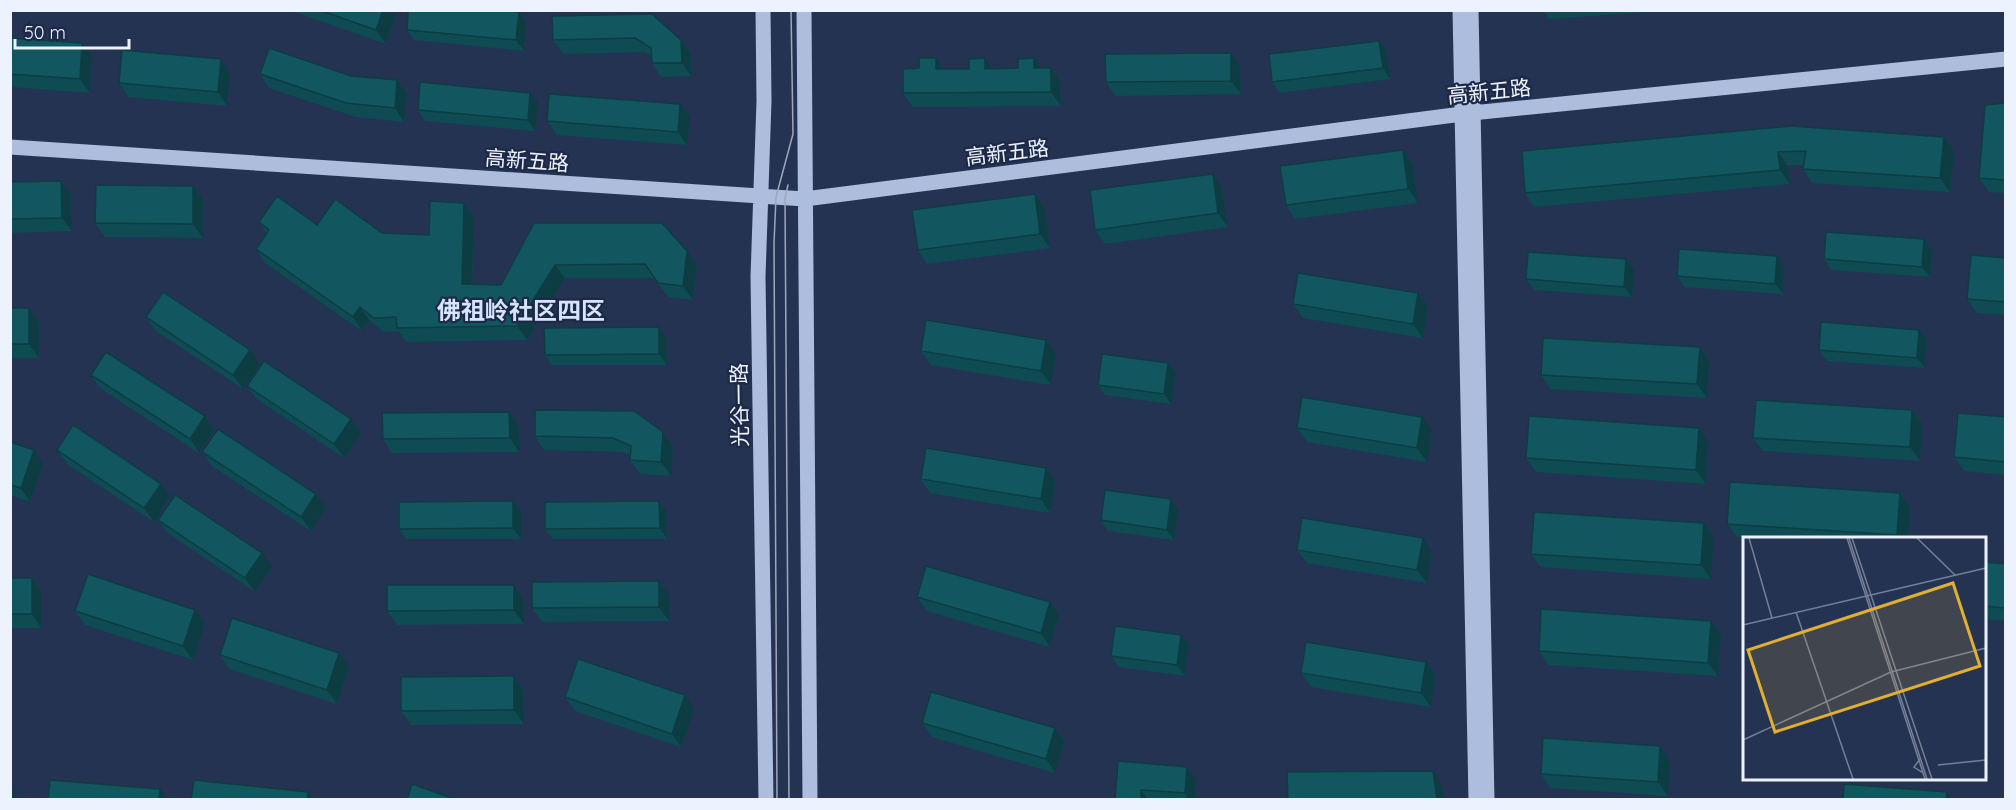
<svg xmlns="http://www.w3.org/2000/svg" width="2016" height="810" font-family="Quicksand,'Noto Sans SC',sans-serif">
<rect width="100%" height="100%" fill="#253352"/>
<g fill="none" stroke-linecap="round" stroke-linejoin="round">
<path stroke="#adbddd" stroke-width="15" d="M763 10 764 101 758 277 766 800
M804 10 810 800
M1460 10 1476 800
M1471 10 1487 800
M10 147 805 199 1462 114 2006 59"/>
<path stroke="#9ea7bb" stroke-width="1.5" d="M788 185 785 198 789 800
M777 800 774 243 776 197 793 134 791 10"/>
</g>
<path fill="#0f4b52" d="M289 10H391L395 17 386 44Z
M1543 10H1675L1549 19Z
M519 12 526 23 524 51 414 40 407 30Z
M552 16 681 40 691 54V76L661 77 652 63 651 56 645 52 563 54 553 40Z
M10 38 82 43 92 56 90 93 10 87Z
M1379 41 1387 51 1390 79 1280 93 1272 82Z
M1231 53 1240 67 1241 94 1115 96 1106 82Z
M985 58 992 69 1018 68 1034 58 1041 68H1051L1060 82 1061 106 913 107 903 93 943 69H969Z
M230 73 227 106 128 97 119 83Z
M260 74 351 76 397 80 407 94 404 122 356 117 269 88Z
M538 103 535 131 425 121 418 110Z
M2006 103V193L1989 192 1979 178Z
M680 104 690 117 687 145 557 135 547 121Z
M1944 137 1954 151 1950 192 1812 183 1803 169V165H1787L1790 184 1534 207 1525 193 1522 151Z
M1403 150 1413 164 1418 203 1295 219 1286 205Z
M1213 174 1222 188 1228 227 1105 244 1095 230Z
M10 182 71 195 72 231 10 233Z
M193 186 203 200V238L105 237 95 223Z
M1035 194 1045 208 1050 248 927 264 918 250Z
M474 216 472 284 501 285 534 223 697 265 693 300 668 297 654 278H565L527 340 406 342 399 331 384 332 370 321 362 331 265 263 256 249 267 234 259 222 317 225 382 233 429 235Z
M1924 239 1932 250 1930 277 1832 270 1824 259Z
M1777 256 1784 267 1783 294 1685 287 1677 276Z
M2006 258V315L1977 313 1967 299Z
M1634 270 1632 297 1534 290 1526 279Z
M1293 304 1428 306 1423 338 1303 318Z
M10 308H29L39 322V358H10Z
M146 317 250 350 260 364 243 389 156 331Z
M659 327 666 338 667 365H552L545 355Z
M1919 330 1927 340 1925 368 1827 361 1819 350Z
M1700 347 1709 361 1707 398 1550 389 1541 375Z
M921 351 1056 354 1051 385 931 365Z
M1176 374 1171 404 1105 395 1098 385Z
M91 375 205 416 214 430 199 453 100 388Z
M247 386 351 419 361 433 344 458 257 399Z
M1912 410 1922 423 1920 461 1763 451 1753 438Z
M634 411 673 446 671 476 640 474 630 460V455L623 452 544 450 535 436Z
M2006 417V475L1964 471 1954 457Z
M519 426V452L392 453 383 439Z
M1297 428 1432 431 1427 462 1307 442Z
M10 442 43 464 30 502 10 495Z
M1708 442 1706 484 1536 472 1526 458Z
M57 450 161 484 170 497 154 522 67 464Z
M202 452 316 494 326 508 311 531 212 466Z
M921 479 1056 481 1050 513 930 493Z
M1900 493 1910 507 1908 538H1754L1737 537 1727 524Z
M513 501 521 512V539H406L399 529Z
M1178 510 1174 540 1108 531 1101 520Z
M667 512V539H553L545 529Z
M158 520 262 553 272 567 255 592 168 533Z
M1704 523 1714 537 1711 579 1541 567 1531 554Z
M1423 538 1432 552 1427 583 1307 563 1297 550Z
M1984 562 2006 564V621L1984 619Z
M10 578 41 592V628H10Z
M659 581 669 595V621L542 622 532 608Z
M514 585 523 599 524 624 397 625 387 611Z
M917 597 1059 615 1050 647 927 611Z
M195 610 205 623 193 660 85 625 75 611Z
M1721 635 1718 676 1548 665 1539 651Z
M1189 645 1185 676 1119 667 1111 656Z
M339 653 349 667 337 704 229 669 220 655Z
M1301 673 1436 676 1431 707 1311 687Z
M514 676 523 690 524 724 411 725 401 711Z
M565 697 694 709 681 747 575 711Z
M922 723 1055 728 1065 742 1055 773 932 737Z
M1660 746 1670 760 1668 796 1550 788 1541 774Z
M1118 761 1196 780 1195 800H1115Z"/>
<path fill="#0d3d42" d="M383 10H391L395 17 386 44 376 30Z
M519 12 526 23 524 51 516 40Z
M681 40 691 54V76L682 63Z
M1379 41 1387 51 1390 79 1383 68Z
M82 43 92 56 90 93 80 79Z
M1231 53 1240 67 1241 94 1231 81Z
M936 58 946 72 936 69Z
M985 58 995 72 985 69Z
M1034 58 1044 72 1034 68Z
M221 59 230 73 227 106 218 92Z
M1051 68 1060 82 1061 106 1051 92Z
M397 80 407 94 404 122 395 108Z
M530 93 538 103 535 131 528 120Z
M680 104 690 117 687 145 678 132Z
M1944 137 1954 151 1950 192 1940 178Z
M1403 150 1413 164 1418 203 1408 189Z
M1778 152 1787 165 1790 184 1780 170Z
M1213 174 1222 188 1228 227 1218 213Z
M61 181 71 195 72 231 62 218Z
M193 186 203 200V238L193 224Z
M1035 194 1045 208 1050 248 1040 234Z
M464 203 474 216 471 298 462 284Z
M1924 239 1932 250 1930 277 1922 267Z
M687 251 697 265 693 300 683 286Z
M1777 256 1784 267 1783 294 1775 284Z
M1626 259 1634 270 1632 297 1624 287Z
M555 265 565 278 527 340 517 326Z
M1418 293 1428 306 1423 338 1413 324Z
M360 307 370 321 362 331 353 317Z
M29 308 39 322V358L29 344Z
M659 327 666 338 667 365 659 354Z
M1919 330 1927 340 1925 368 1917 358Z
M1046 340 1056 354 1051 385 1041 371Z
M1700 347 1709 361 1707 398 1697 384Z
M250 350 260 364 243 389 233 375Z
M1168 363 1176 374 1171 404 1164 394Z
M1912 410 1922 423 1920 461 1910 447Z
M509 412 519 426V452L510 438Z
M205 416 214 430 199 453 190 439Z
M1422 417 1432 431 1427 462 1417 448Z
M351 419 361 433 344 458 334 444Z
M1699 428 1708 442 1706 484 1696 470Z
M663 432 673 446 671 476 661 462Z
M34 450 43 464 30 502 21 488Z
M1046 468 1056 481 1050 513 1041 499Z
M161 484 170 497 154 522 144 508Z
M1900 493 1910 507 1908 538H1900L1897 535Z
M316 494 326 508 311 531 301 517Z
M1171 499 1178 510 1174 540 1167 530Z
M513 501 521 512V539L513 528Z
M659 501 667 512V539L660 528Z
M1704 523 1714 537 1711 579 1701 565Z
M1423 538 1432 552 1427 583 1417 570Z
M262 553 272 567 255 592 245 578Z
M32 578 41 592V628L32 614Z
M659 581 669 595V621L659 607Z
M514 585 523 599 524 624 514 610Z
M1050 602 1059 615 1050 647 1041 633Z
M195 610 205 623 193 660 183 646Z
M1711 621 1721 635 1718 676 1708 663Z
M1181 635 1189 645 1185 676 1177 665Z
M339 653 349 667 337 704 327 690Z
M1426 662 1436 676 1431 707 1421 693Z
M514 676 523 690 524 724 514 710Z
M685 695 694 709 681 747 672 734Z
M1055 728 1065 742 1055 773 1046 759Z
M1660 746 1670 760 1668 796 1658 782Z
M1187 767 1196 780 1195 800H1189L1185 793Z
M1433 771 1442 785 1444 800H1437Z
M10 787 19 799V800H10Z
M160 789 167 800H159Z
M1141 790 1148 800H1141Z
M308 792 313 800H307Z
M1947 792 1952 800H1946Z"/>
<path fill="#12575f" stroke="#0d3d42" stroke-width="1.5" d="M319 10H383L376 30Z
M408 10H498L519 12 516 40 407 30Z
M652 14 681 40 682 63H652L651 48 635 38 553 40 552 16Z
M10 38 82 43 80 79 10 74Z
M1379 41 1383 68 1272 82 1269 54Z
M269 48 351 76 397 80 395 108 346 103 260 74Z
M122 50 221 59 218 92 119 83Z
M1231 53V81L1106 82 1105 54Z
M919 58H936V69H969V59L985 58V69L1018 68V59L1034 58V68H1051V92L903 93V69L919 68Z
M420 82 530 93 528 120 418 110Z
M549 94 680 104 678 132 547 121Z
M2006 103V180L1979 178 1985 105Z
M1791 126 1944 137 1940 178 1803 169 1806 151 1778 152 1780 170 1525 193 1522 151Z
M1403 150 1408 189 1286 205 1280 166Z
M1213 174 1218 213 1095 230 1090 190Z
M61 181 62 218 10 219V182Z
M96 185 193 186V224L95 223Z
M1035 194 1040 234 918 250 912 210Z
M277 196 317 225 335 199 382 233 429 235 430 201 464 203 462 284 501 285 534 223H662L687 251 683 286 658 283 645 264 555 265 517 326 397 328 396 317 374 318 360 307 353 317 256 249 269 230 259 222Z
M1826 232 1924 239 1922 267 1824 259Z
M1679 249 1777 256 1775 284 1677 276Z
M1528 252 1626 259 1624 287 1526 279Z
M1971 255 2006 258V302L1967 299Z
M1298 273 1418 293 1413 324 1293 304Z
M163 292 250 350 233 375 146 317Z
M10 308H29V344H10Z
M926 320 1046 340 1041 371 921 351Z
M1821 322 1919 330 1917 358 1819 350Z
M659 327V354L545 355 544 328Z
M1543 338 1700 347 1697 384 1541 375Z
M106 352 205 416 190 439 91 375Z
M1102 354 1168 363 1164 394 1098 385Z
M264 361 351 419 334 444 247 386Z
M1302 397 1422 417 1417 448 1297 428Z
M1756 400 1912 410 1910 447 1753 438Z
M535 410 634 411 663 432 661 462 630 460 631 446 613 438 535 436Z
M509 412 510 438 383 439 382 413Z
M1958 413 2006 417V462L1954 457Z
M1529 416 1699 428 1696 470 1526 458Z
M73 425 161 484 144 508 57 450Z
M218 429 316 494 301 517 202 452Z
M10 442 34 450 21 488 10 485Z
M926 448 1046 468 1041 499 921 479Z
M1730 482 1900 493 1897 535 1727 524Z
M1105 490 1171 499 1167 530 1101 520Z
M175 495 262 553 245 578 158 520Z
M513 501V528L399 529V502Z
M659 501 660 528 545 529V502Z
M1534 512 1704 523 1701 565 1531 554Z
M1302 518 1423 538 1417 570 1297 550Z
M1984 562 2006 564V608L1984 606Z
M926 566 1050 602 1041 633 917 597Z
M88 574 195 610 183 646 75 611Z
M10 578H32V614H10Z
M659 581V607L532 608V582Z
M387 585H514V610L387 611Z
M1541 609 1711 621 1708 663 1539 651Z
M232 618 339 653 327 690 220 655Z
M1115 626 1181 635 1177 665 1111 656Z
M1306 642 1426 662 1421 693 1301 673Z
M578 659 685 695 672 734 565 697Z
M514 676V710L401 711V677Z
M931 692 1055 728 1046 759 922 723Z
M1543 738 1660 746 1658 782 1541 774Z
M1118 761 1187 767 1185 793 1141 790V800H1115Z
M1433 771 1437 800H1288L1287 772Z
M50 780 160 789 159 800H48Z
M194 780 308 792 307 800H191Z
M412 784 457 800H407Z
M1844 784 1947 792 1946 800H1843Z"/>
<g text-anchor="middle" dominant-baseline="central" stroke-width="4.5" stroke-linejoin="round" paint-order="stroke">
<g font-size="21" fill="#edf2ff" stroke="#1c2947">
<text transform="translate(1489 91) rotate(-6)">高新五路</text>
<text transform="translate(1007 152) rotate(-7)">高新五路</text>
<text transform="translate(527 160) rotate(4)">高新五路</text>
<text transform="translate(739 405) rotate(-91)">光谷一路</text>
</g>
<g font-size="24" font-weight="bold" fill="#d8e4fc" stroke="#1c2947">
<text x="521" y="310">佛祖岭社区四区</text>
</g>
</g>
<g transform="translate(1743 537)">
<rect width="243" height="243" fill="#253352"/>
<path fill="none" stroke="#757f97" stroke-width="1.5" d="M6 1 29 81M104 1 182 242M106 1 184 242M109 1 189 242M174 1 212 38M53 75 110 242M0 88 243 31M0 203 148 135 243 111M177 222 171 230 180 236M195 228 243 223"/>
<path fill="#e1af34" fill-opacity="0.15" stroke="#e1af34" stroke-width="3" d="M210 46 237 129 32 195 5 113Z"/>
<rect width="243" height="243" fill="none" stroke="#edf2ff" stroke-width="3"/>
</g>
<rect width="2016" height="810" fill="none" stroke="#edf2ff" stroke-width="24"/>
<path d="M15 39v9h114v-9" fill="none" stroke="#edf2ff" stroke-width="3"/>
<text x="24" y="39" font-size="18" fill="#edf2ff" stroke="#1c2947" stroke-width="4.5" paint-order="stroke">50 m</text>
</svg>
